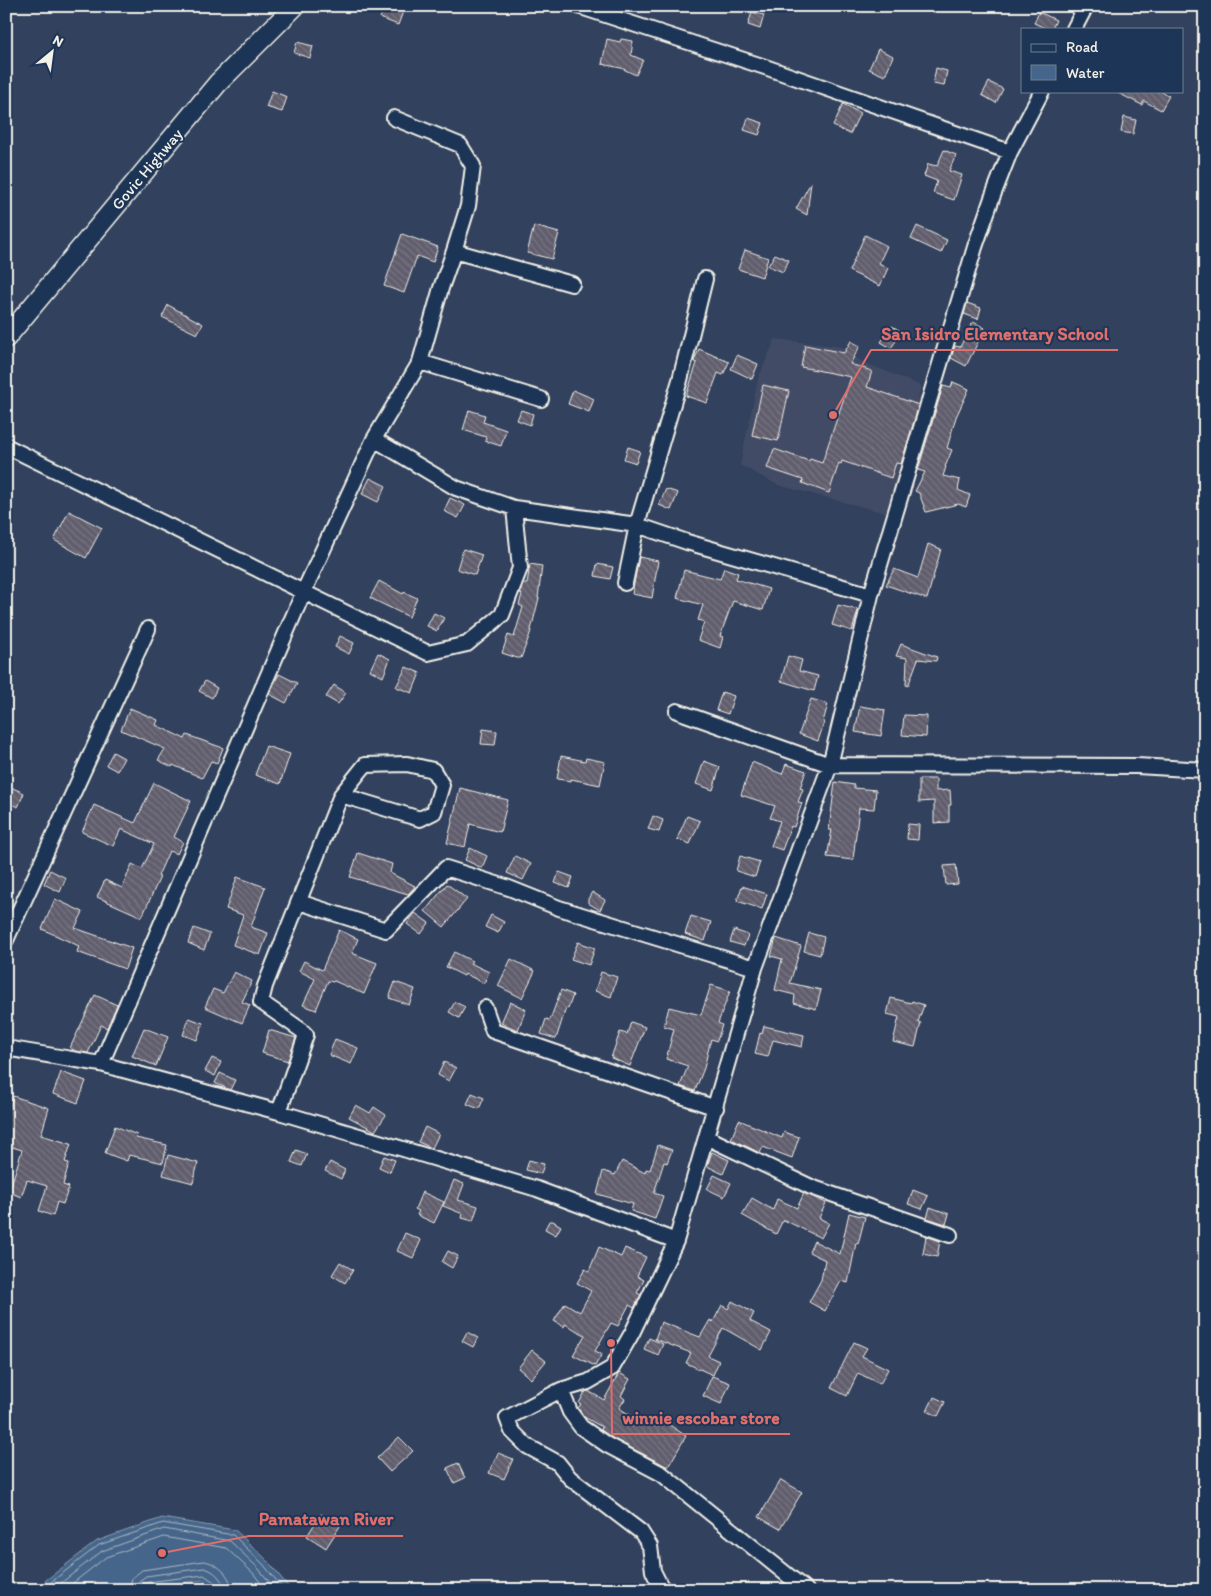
<svg xmlns="http://www.w3.org/2000/svg" width="1211" height="1596" font-family="Itim,sans-serif">
<defs>
<pattern id="building-back-hatch" width="6" height="6" patternUnits="userSpaceOnUse" patternTransform="scale(1.25)"><rect width="6" height="6" fill="#615d6d"/><path d="M-1 5l2 2M0 0l6 6M5-1l2 2" fill="none" stroke="#787582"/></pattern>
</defs>
<rect width="100%" height="100%" fill="#31415e"/>
<filter id="ink" filterUnits="userSpaceOnUse"><feTurbulence type="fractalNoise" baseFrequency=".02" numOctaves="2"/><feDisplacementMap in="SourceGraphic" scale="10" xChannelSelector="R" yChannelSelector="G"/><feConvolveMatrix kernelMatrix="1 2 1 2 8 2 1 2 1" color-interpolation-filters="sRGB"/></filter>
<g filter="url(#ink)">
<path fill="#434c65" d="M775 339 842 347 861 361 921 386 909 443 886 513 778 485 740 465 758 379Z"/>
<path fill="#45658a" stroke="#8b9db0" d="M162 1518 235 1530 267 1560 291 1590H215L204 1580 149 1587 145 1590H33L97 1541Z"/>
<g fill="none" stroke-linecap="round" stroke-linejoin="round">
<path stroke="#aeb9c2" stroke-width="1" d="M41 1590 99 1545 163 1523 233 1535 263 1564 284 1590
M52 1590 102 1551 164 1529 230 1541 258 1568 276 1590
M64 1590 106 1557 164 1537 226 1548 253 1573 266 1590
M129 1590 132 1578 142 1570 204 1561C218 1563 231 1576 232 1590
M136 1590 139 1581 146 1576 204 1568C214 1570 224 1580 224 1590
M143 1590V1585L147 1582 204 1575 217 1584 218 1590"/>
</g>
<path fill="url(#building-back-hatch)" stroke="#f4f1e8" d="M385 6H405L398 25 380 18Z
M752 12 764 15 760 29 748 25Z
M1039 12 1056 20 1052 29H1047L1034 23Z
M607 39 620 42 621 39 633 41 631 55 643 60 636 75 621 68 602 64Z
M297 42 313 46 310 58 294 53Z
M878 49 893 56 885 76 869 69Z
M936 68 947 71 944 86 933 84Z
M989 82 1003 89 996 103 982 95Z
M272 91 287 97 282 112 266 107Z
M1114 91H1160L1169 96 1161 110 1144 101 1142 105Z
M843 104 860 113 850 134 833 126Z
M1124 117 1136 120 1133 134 1121 132Z
M748 118 763 123 759 135 744 130Z
M944 150 956 155 949 171 962 175 954 200 933 193 937 181 924 176 928 164 937 166Z
M811 182 807 215 796 209Z
M534 226 559 233 552 259 527 253Z
M917 226 947 240 941 253 911 239Z
M402 234 438 247 433 262 417 256 404 293 384 286Z
M865 235 887 246 879 263 888 268 880 286 849 271Z
M745 250 768 258 762 277 738 269Z
M775 254 789 260 783 272 768 266Z
M967 303 981 308 978 319 964 314Z
M168 305 203 324 197 334 162 317Z
M973 322 985 328 966 366 951 358 955 346 960 347Z
M892 326 902 332 891 348 881 342Z
M851 341 860 346 850 364 872 371 867 387 919 405 901 464 896 463 891 478 842 461 841 464 839 463 829 493 802 483 803 480 767 468 774 449 809 461 810 459 822 463 851 377 801 367 805 345 844 353Z
M699 349 729 362 723 375 718 373 707 403 686 396 697 363 694 361Z
M737 355 758 364 752 379 731 369Z
M953 382 969 389 956 417 947 448 952 450 945 467H946L943 476 960 480 958 490 970 495 966 507 958 504 926 512 919 493 915 491 925 472 918 470 943 386 951 388Z
M763 385 789 391 778 441 752 435Z
M573 390 594 399 589 412 568 404Z
M469 410 485 415 483 422 506 430 501 446 485 441 486 437 463 430Z
M521 410 533 414 530 425 517 420Z
M628 447 640 451 636 463 624 459Z
M370 478 386 486 378 502 362 494Z
M666 489 678 493 671 510 659 505Z
M450 498 465 505 458 518 444 511Z
M69 511 102 528 86 558 54 540Z
M928 544 941 549 927 599 886 585 894 569 918 578Z
M463 549 482 555 475 575 457 569Z
M639 557 658 561 652 598 632 594Z
M530 564 542 566 538 598H539L530 634 521 658H517L502 653 508 635 514 637 523 607 519 605 522 594 520 593 523 584H527Z
M597 564 613 567 610 579 595 576Z
M724 568 738 573 736 579 769 589 763 610 733 601 720 636 723 637 720 648 698 640 704 622 698 620 703 605 677 598 684 570 720 579Z
M379 581 403 594 404 592 417 598 409 617 370 598Z
M838 605 858 610 852 631 832 625Z
M434 613 444 618 437 631 427 626Z
M340 636 354 643 349 654 335 647Z
M901 644 937 657 936 661 918 659 908 686 906 685 907 658 896 656Z
M378 653 390 659 383 677 370 670Z
M788 656 802 660 799 671 818 676 814 691 781 681Z
M406 667 420 673 412 693 396 687Z
M279 674 297 683 286 703 269 694Z
M205 681 217 688 212 698 199 691Z
M334 685 346 693 338 704 326 697Z
M722 692 734 696 728 714 716 710Z
M811 699 828 704 823 722 824 723 818 741 799 734Z
M860 706 885 710 881 736 855 732Z
M130 708 158 720 156 725 185 739 187 735 223 748 217 763 211 761 202 778 173 765 172 767 158 760 165 749 121 730Z
M904 715 927 716 926 737 902 735Z
M483 729 497 731 495 745 481 744Z
M266 746 290 754 280 784 255 775Z
M113 752 124 758 117 771 106 765Z
M561 756 585 761 586 758 605 762 600 785 571 779V781L557 779Z
M704 761 720 767 713 790 696 784Z
M752 762 782 774 786 764 806 771 800 788 803 789 798 802 802 803 794 827 791 826 782 850 771 846 780 821 770 818 775 806 741 795Z
M919 779H936V791L950 790 951 805H949V822L934 823V801L919 802Z
M835 782 854 785V788L876 790 874 809 859 808 853 860 827 857 832 830H829Z
M154 783 191 801 174 837 183 842 177 854 169 851 158 876 160 877 142 917 97 897 105 880 122 888 132 864 142 869 154 844 121 829 113 846 82 832 94 805 135 823Z
M6 785 24 793 18 807 6 802Z
M460 788 508 800 500 832 470 824 465 847 447 843Z
M653 816 663 820 659 832 648 829Z
M687 816 700 821 690 844 677 839Z
M908 824 919 825 918 840 907 839Z
M470 848 487 856 482 868 465 860Z
M358 853 392 864 390 873 415 886 412 890 408 894 350 877Z
M515 856 531 864 523 880 507 873Z
M740 856 760 862 755 877 736 871Z
M956 865 958 884 946 885 944 866Z
M50 870 66 878 60 892 44 884Z
M559 872 573 877 569 888 555 883Z
M237 877 265 887 251 927 268 933 260 955 233 945 243 915 226 909Z
M447 884 467 899 444 927 425 911Z
M742 886 767 894 762 909 737 901Z
M592 892 605 900 600 910 588 903V899Z
M55 899 83 912 75 928 132 948 125 969 77 952 79 946 42 929Z
M415 913 429 923 421 934 407 924Z
M491 915 504 922 498 933 485 927Z
M691 916 711 922 705 941 685 934Z
M194 928 210 934 204 950 188 943Z
M339 930 358 939 352 953 377 963 364 994 334 981 333 982 328 981 316 1010 303 1005 315 979 299 971 304 961 322 970Z
M734 930 748 935 744 946 730 942Z
M809 933 824 937 820 955 804 951Z
M776 938 801 946 790 983 821 990 816 1009 794 1003 795 995 775 990 782 959 771 956Z
M578 942 595 948 589 965 571 959Z
M454 952 472 961 470 963 489 972 484 983 465 974 464 976 446 967Z
M511 959 535 971 522 998 498 986Z
M234 972 252 981 242 1002 250 1005 242 1023 205 1007 213 989 223 993Z
M601 972 617 977 611 997 595 991Z
M395 982 415 989 409 1005 389 998Z
M711 985 730 991 718 1023 722 1025 717 1041 711 1039 704 1068 695 1091 680 1086 688 1066 666 1059 674 1029 664 1026 669 1007 701 1015Z
M561 990 573 995 568 1009 566 1008 556 1039 541 1034 546 1019 550 1020Z
M95 995 117 1005 107 1028 101 1025 88 1053 75 1051 70 1048Z
M891 998 911 1003 912 1001 924 1005 918 1022 921 1023 915 1047 893 1042 899 1017 887 1014Z
M455 1002 465 1007 459 1018 449 1012Z
M510 1002 526 1009 518 1030 501 1023Z
M189 1018 203 1023 197 1040 183 1035Z
M631 1022 645 1027 630 1066 611 1058 620 1032 627 1034Z
M764 1026 804 1035 802 1047 773 1040 768 1057 755 1054 760 1033 762 1034Z
M144 1028 168 1037 156 1066 132 1056Z
M269 1030 296 1038 288 1061 262 1053Z
M335 1039 358 1048 351 1064 329 1055Z
M212 1058 221 1062 215 1076 205 1071Z
M444 1062 456 1068 449 1081 438 1075Z
M61 1072 86 1081 78 1103 53 1094Z
M220 1073 235 1080 230 1090 215 1083Z
M472 1093 484 1098 479 1109 467 1104Z
M13 1096 49 1108 41 1135 71 1144 65 1162 69 1163 63 1185 69 1187 63 1204 57 1202 53 1216 39 1211 47 1186 27 1180 21 1197 9 1192 22 1150 6 1145V1118Z
M356 1105 370 1113 374 1107 386 1115 375 1131 349 1117Z
M739 1120 782 1138 784 1132 799 1137 792 1158 763 1147 760 1153 731 1139Z
M115 1126 137 1135 136 1138 167 1145 163 1163 129 1155 127 1161 105 1153Z
M425 1127 439 1134 432 1148 418 1142Z
M658 1145 672 1150 667 1163 664 1162 654 1193 663 1196 655 1219 631 1211 633 1204 597 1194 603 1171 615 1175 622 1161 645 1173 646 1169 650 1170Z
M296 1150 307 1154 302 1166 291 1162Z
M712 1152 729 1160 723 1174 707 1166Z
M168 1155 198 1163 193 1183 163 1175Z
M384 1156 395 1160 390 1172 379 1167Z
M529 1160 544 1164 541 1174 526 1170Z
M330 1162 345 1170 341 1179 325 1171Z
M714 1175 731 1183 724 1197 707 1189Z
M454 1180 464 1184 458 1200 478 1206 473 1221 462 1218 463 1214 443 1206Z
M913 1190 928 1196 922 1209 908 1204Z
M422 1192 444 1202 434 1223 417 1215 419 1211 415 1209Z
M804 1193 826 1203 819 1218 829 1223 821 1238 784 1220 783 1222H782L776 1234 742 1215 752 1198 773 1210 777 1199 797 1208Z
M930 1207 949 1214 946 1224 927 1218Z
M849 1213 865 1217 858 1244 856 1243 848 1283 841 1281 825 1311 809 1302 821 1280 825 1260 809 1252 814 1241 840 1254Z
M549 1221H553L561 1226 556 1235 545 1229Z
M405 1233 421 1240 413 1258 397 1251Z
M926 1236 940 1241 937 1257 923 1254Z
M599 1247 621 1257 625 1248 646 1257 637 1276 644 1280 637 1293 641 1295 634 1308 629 1305 618 1326 611 1323 595 1351 602 1354 595 1366 573 1355 585 1335 565 1324 564 1327 554 1321 565 1303 580 1312 591 1291 577 1283 585 1269 589 1271Z
M448 1251 458 1256 452 1268 442 1262Z
M340 1262 353 1270 345 1283 332 1275Z
M732 1301 754 1313 750 1321 771 1332 762 1350 723 1328 708 1356 719 1361 713 1375 686 1363 691 1353 655 1339 661 1322 700 1337 710 1320 713 1322 722 1305 728 1309Z
M467 1332 478 1338 473 1347 462 1341Z
M649 1338 663 1344 658 1355 644 1349Z
M854 1342 867 1348 862 1356 888 1369 880 1384 858 1373 847 1396 831 1388Z
M532 1350 546 1361 531 1379 518 1368Z
M619 1373 630 1379 621 1396 625 1399 619 1408 641 1422 643 1418 659 1427 662 1420 686 1436 668 1467 612 1438 601 1430 602 1427 584 1417 578 1408 581 1404 579 1403 585 1392 588 1391 604 1400Z
M712 1376 730 1383 721 1404 703 1396Z
M934 1397 945 1402 938 1416 927 1411Z
M399 1437 413 1451 390 1472 377 1458Z
M498 1453 513 1459 504 1479 489 1473Z
M458 1463 465 1478 454 1483 447 1468Z
M781 1480 802 1492 780 1529 759 1517Z
M321 1514 340 1526 326 1548 307 1536Z"/>
<g fill="none" stroke-linecap="round" stroke-linejoin="round">
<defs>
<path id="minor" d="M578 6 765 67 1010 152
M1074 29 1086 6
M454 251 572 284
M420 362 541 399
M374 439 456 488 514 508 637 525 687 542 871 595
M6 446 428 653 467 644 502 615 520 568 514 508
M625 583 637 525 680 380 705 279
M677 711 830 765 1137 766 1205 770
M299 902 386 930 446 868 509 888 559 908 755 968
M6 940 148 629
M485 1008 493 1031 716 1108
M6 1048 101 1064 279 1112 537 1189 676 1241
M101 1064 304 591 374 439 420 362 441 288 454 251 468 206 473 166 460 145 394 118
M279 1112 306 1035 301 1030 261 1002 265 986 341 795 365 765 407 764 433 770 442 785 434 812 420 819 341 795
M706 1137 811 1187 950 1235
M561 1390 570 1412 581 1427 607 1445 662 1474 806 1590
M665 1590 661 1587 653 1571 650 1546 641 1532 570 1478 558 1463 527 1446 512 1431 507 1418 561 1390 588 1382 612 1368 632 1333 676 1241 755 968 830 765 871 595 975 247 992 198 1010 152 1042 91"/>
<path id="secondary" d="M6 338 218 83 295 6"/>
</defs>
<use href="#minor" stroke="#f4f1e8" stroke-width="18"/>
<use href="#secondary" stroke="#f4f1e8" stroke-width="22"/>
<use href="#minor" stroke="#1d3557" stroke-width="14"/>
<use href="#secondary" stroke="#1d3557" stroke-width="19"/>
</g>
</g>
<g text-anchor="middle" dominant-baseline="central" stroke-width="4" stroke-linejoin="round" paint-order="stroke">
<g font-size="16" fill="#f4f1e8" stroke="#1d3557">
<text transform="translate(147 169) rotate(-50)">Govic Highway</text>
</g>
</g>
<path fill="none" stroke="#e06e6b" stroke-width="2" d="M833 415L871 350H1118M611 1343L612 1434H790M162 1553L249 1536H403"/>
<g fill="#e06e6b" stroke="#1d3557" stroke-width="2">
<circle cx="833" cy="415" r="5"/>
<circle cx="611" cy="1343" r="5"/>
<circle cx="162" cy="1553" r="5"/>
</g>
<g font-size="18" text-anchor="middle" font-weight="bold" fill="#e06e6b" stroke="#1d3557" stroke-width="4" stroke-linejoin="round" paint-order="stroke">
<text x="995" y="340">San Isidro Elementary School</text>
<text x="701" y="1424">winnie escobar store</text>
<text x="326" y="1525">Pamatawan River</text>
</g>
<rect width="1211" height="1596" fill="none" stroke="#1d3557" stroke-width="25"/>
<rect x="12" y="12" width="1186" height="1571" fill="none" stroke="#f4f1e8" stroke-width="2" filter="url(#ink)"/>
<rect x="1021" y="28" width="162" height="65" fill="#1d3557" stroke="#738091"/>
<rect x="1031" y="44" width="25" height="8" fill="#1d3557" stroke="#738091"/>
<text x="1066" y="52" font-size="15" fill="#f4f1e8">Road</text>
<rect x="1031" y="65" width="25" height="15" fill="#45658a" stroke="#738091"/>
<text x="1066" y="78" font-size="15" fill="#f4f1e8">Water</text>
<g transform="translate(52 52) rotate(29)" stroke="#1d3557" stroke-width="4" paint-order="stroke">
<path d="M0-4L9 19L0 12L-9 19Z" fill="#f4f1e8"/>
<text y="-8" font-size="14" font-weight="bold" text-anchor="middle" fill="#f4f1e8">N</text>
</g>
</svg>
